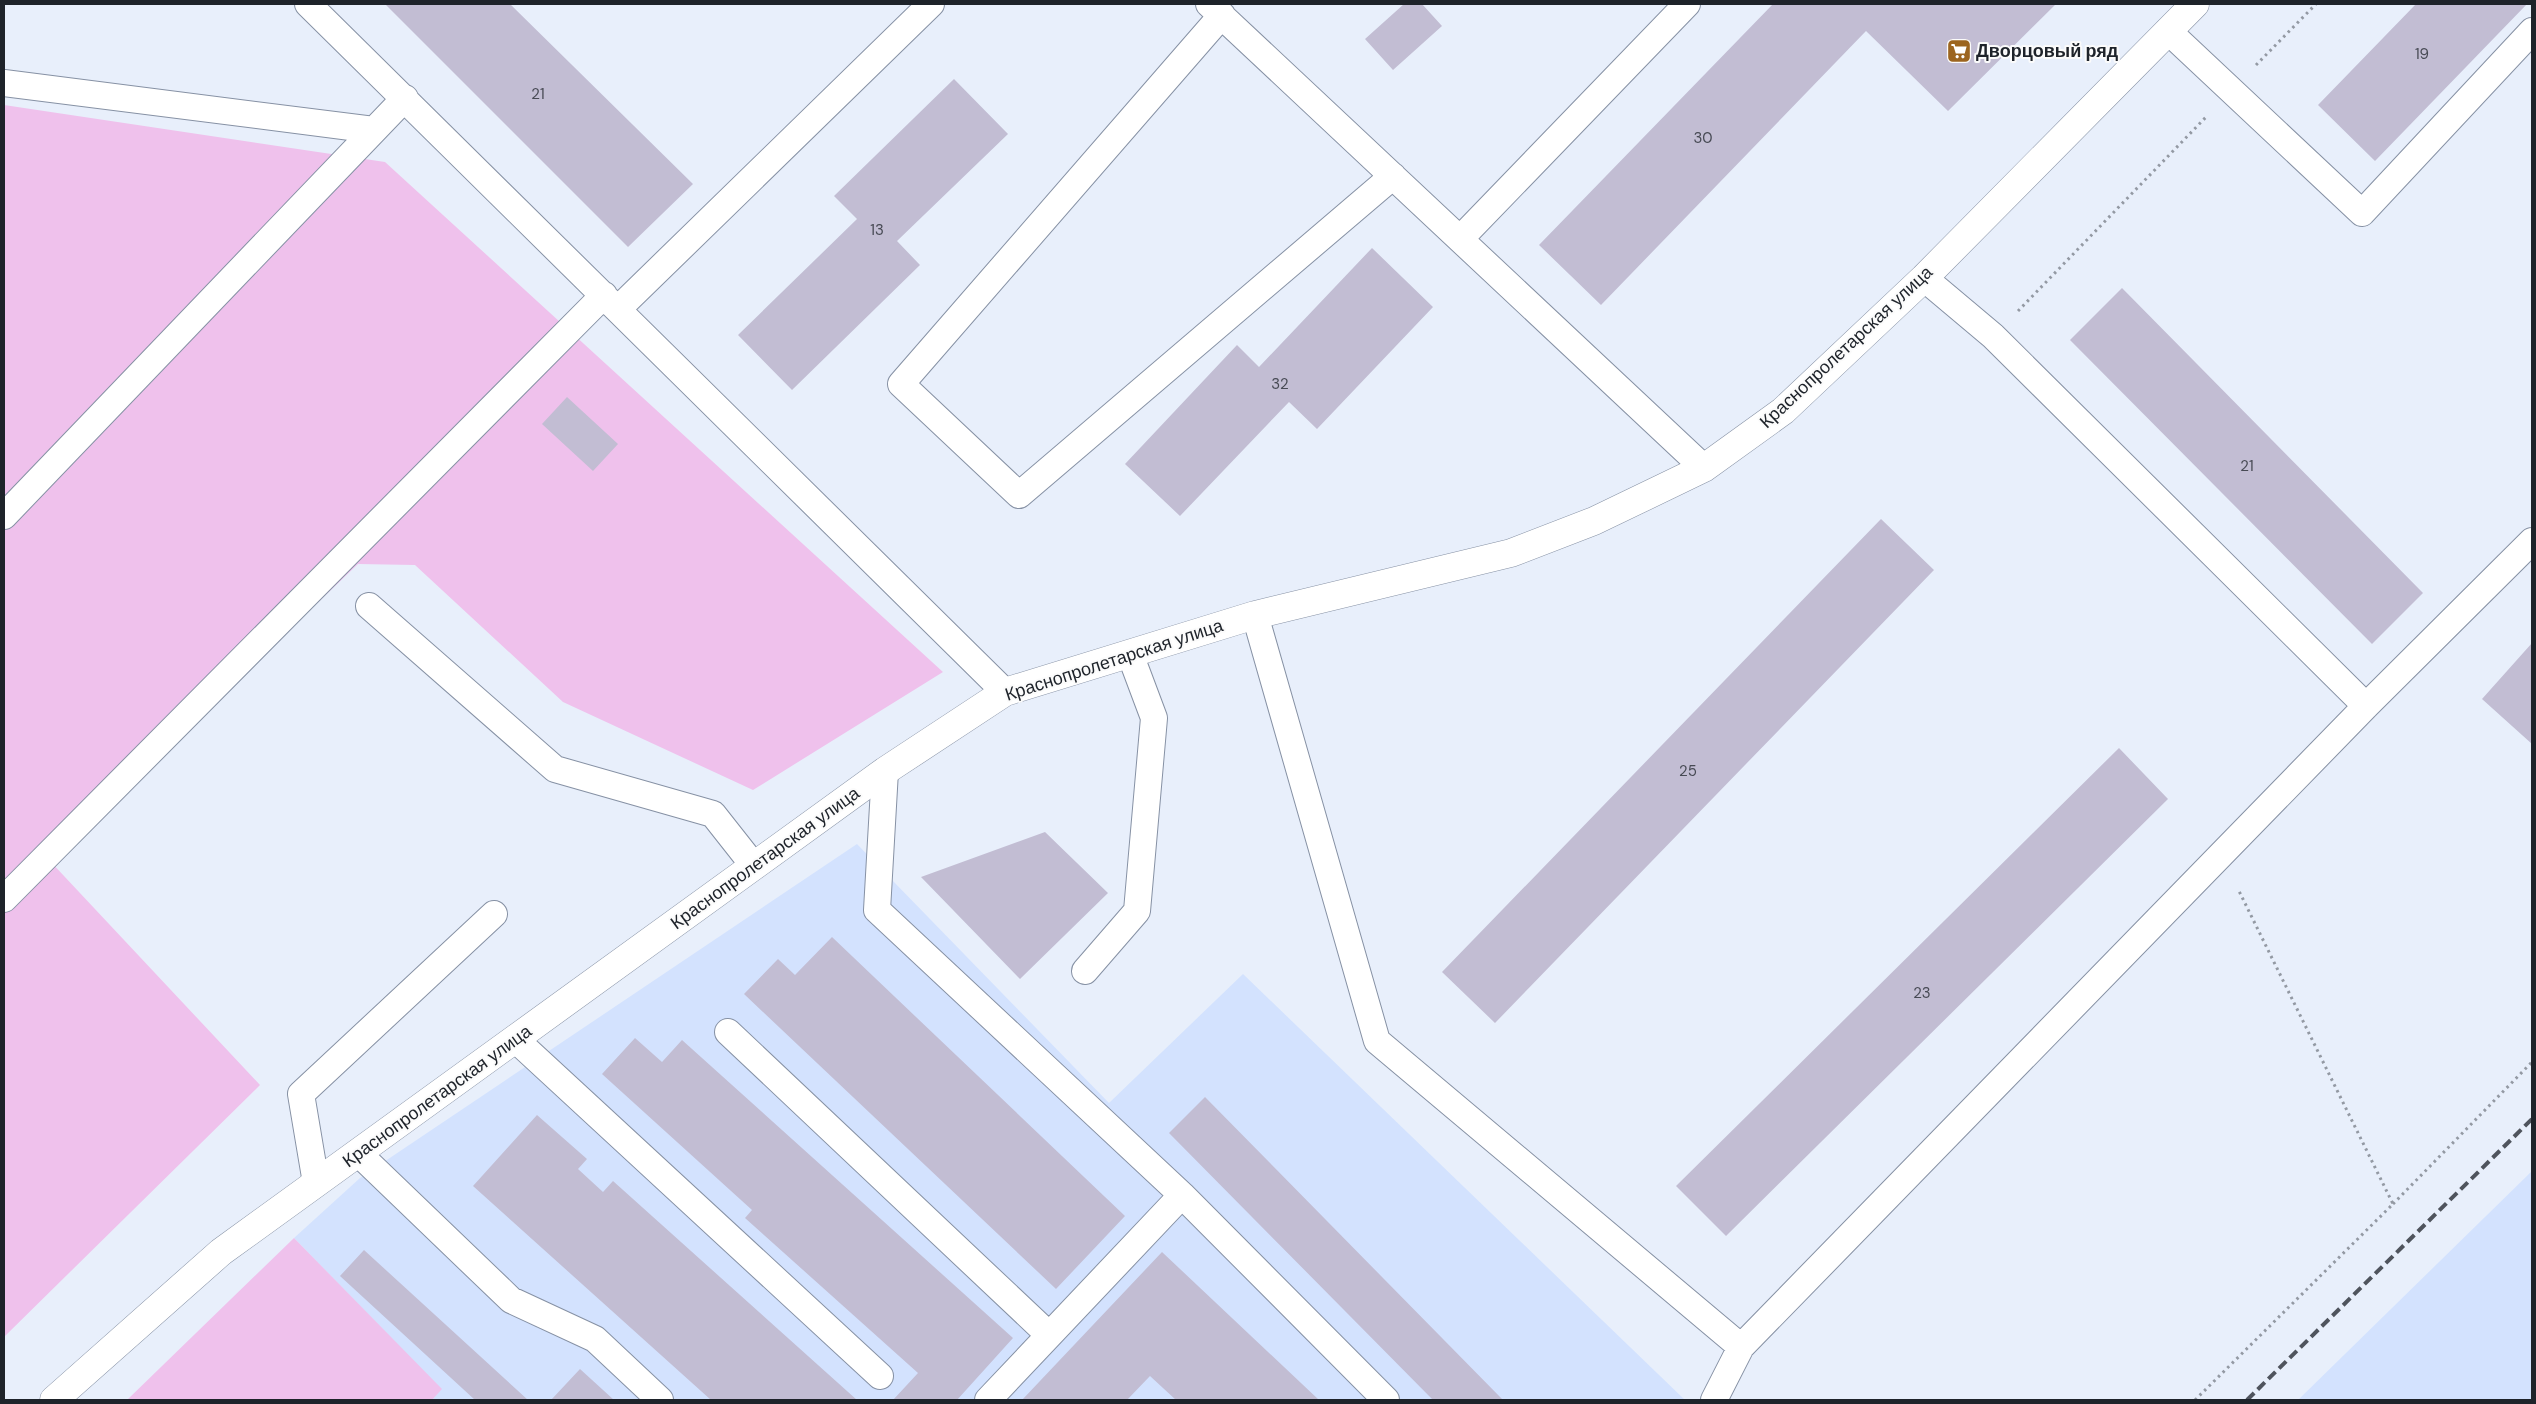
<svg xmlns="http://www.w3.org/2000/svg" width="2536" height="1404" font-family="'DM Sans',sans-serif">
<rect width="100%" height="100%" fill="#e8effb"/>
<path fill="#d3e2fe" d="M857 844 1109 1103 1243 974 1685 1400H432L441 1389 294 1238 360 1178Z
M2532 1171V1400H2298Z"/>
<path fill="#efc1ec" d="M4 105 385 162 943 672 753 790 563 702 415 565 358 564 49 860 260 1085 4 1337Z
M294 1238 442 1389 432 1400H127Z"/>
<path fill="#c2bdd3" d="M385 4H510L693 184 628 247Z
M1404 4H1422L1442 26 1393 70 1365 39Z
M1773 4H2056L1948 111 1866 31 1601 305 1539 245Z
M2416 4H2527L2375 161 2318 105Z
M954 79 1008 134 897 241 920 265 792 390 738 335 857 219 834 196Z
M1372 248 1433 307 1317 429 1289 402 1180 516 1125 464 1237 345 1259 367Z
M2122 288 2423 593 2372 644 2070 340Z
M567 397 618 444 593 471 542 424Z
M1881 519 1934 570 1495 1023 1442 972Z
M2532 643V744L2482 699Z
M2119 748 2168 799 1726 1236 1676 1186Z
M1045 832 1108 893 1020 979 921 877Z
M832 937 1125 1216 1056 1289 744 994 778 959 795 975Z
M635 1038 662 1062 682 1040 1013 1338 957 1400H893L918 1373 745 1218 752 1210 602 1074Z
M1205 1097 1503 1400H1433L1169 1133Z
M537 1115 587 1159 578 1169 603 1192 613 1181 857 1400H711L473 1186Z
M364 1250 528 1400H475L340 1276Z
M1162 1252 1319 1400H1176L1150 1376 1127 1400H1022Z
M580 1369 614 1400H551Z"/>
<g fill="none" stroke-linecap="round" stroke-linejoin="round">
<defs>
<path id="lane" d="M308 4 1005 692
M1209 4 1704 468
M1222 15 901 384 1019 495 1393 176
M2168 31 2362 213 2532 31
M4 83 374 130
M1460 239 1687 4
M1924 278 1993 336 2366 706
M618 309 931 4
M4 516 405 98
M369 606 555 769 713 814 754 866
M1255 615 1377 1041 1741 1347
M885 771 877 910 1182 1195 1386 1400
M4 899 604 295
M1085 971 1137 911 1154 718 1130 654
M728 1032 1049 1335
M515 1039 880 1376
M358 1153 511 1300 595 1339 660 1400
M316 1183 301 1094 494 914
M988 1400 1182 1195
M1714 1400 1741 1347 2366 706 2532 541"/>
<path id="street" d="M54 1400 221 1252 885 771 1005 692 1255 615 1511 553 1594 521 1704 468 1783 411 1924 278 2195 4"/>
</defs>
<use href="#lane" stroke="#8691a4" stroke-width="28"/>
<use href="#street" stroke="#8691a4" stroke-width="29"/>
<path stroke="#9399a3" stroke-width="3" stroke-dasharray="2.5 4" stroke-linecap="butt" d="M2256 65 2316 4
M2018 311 2207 116
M2393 1204 2532 1062
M2195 1400 2393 1204 2238 889"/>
<use href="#lane" stroke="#fff" stroke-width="26"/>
<use href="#street" stroke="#fff" stroke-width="28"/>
<path stroke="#4f545d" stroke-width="4" stroke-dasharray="10 5" stroke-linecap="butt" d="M2247 1400 2532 1119"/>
</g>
<defs>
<symbol id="supermarket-square" viewBox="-11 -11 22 22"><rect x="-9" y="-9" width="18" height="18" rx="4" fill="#9c651f" stroke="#fbfbfb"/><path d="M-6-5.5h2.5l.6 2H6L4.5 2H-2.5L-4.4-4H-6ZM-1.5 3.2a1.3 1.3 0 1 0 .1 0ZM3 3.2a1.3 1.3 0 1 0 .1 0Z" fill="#fff"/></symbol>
</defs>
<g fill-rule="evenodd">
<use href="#supermarket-square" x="1945" y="37" width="28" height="28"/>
</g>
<g text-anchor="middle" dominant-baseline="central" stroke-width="4" stroke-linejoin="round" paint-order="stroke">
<g font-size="15" fill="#474a54">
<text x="2422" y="54">19</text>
<text x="538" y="94">21</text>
<text x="1703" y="138">30</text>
<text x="877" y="230">13</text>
<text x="1280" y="384">32</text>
<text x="2247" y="466">21</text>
<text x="1688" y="771">25</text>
<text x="1922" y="993">23</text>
</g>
<g font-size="18" font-weight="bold" fill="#1e232a" stroke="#fbfbfb" text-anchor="start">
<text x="1976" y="51">Дворцовый ряд</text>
</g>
<g font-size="18" fill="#1e232a" stroke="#fbfbfb">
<text transform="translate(1846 347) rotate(-43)">Краснопролетарская улица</text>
<text transform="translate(1114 660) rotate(-18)">Краснопролетарская улица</text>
<text transform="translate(765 858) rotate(-36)">Краснопролетарская улица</text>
<text transform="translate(437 1096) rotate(-36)">Краснопролетарская улица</text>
</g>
</g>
<rect width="2536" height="1404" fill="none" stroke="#1e232a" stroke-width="10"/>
</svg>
